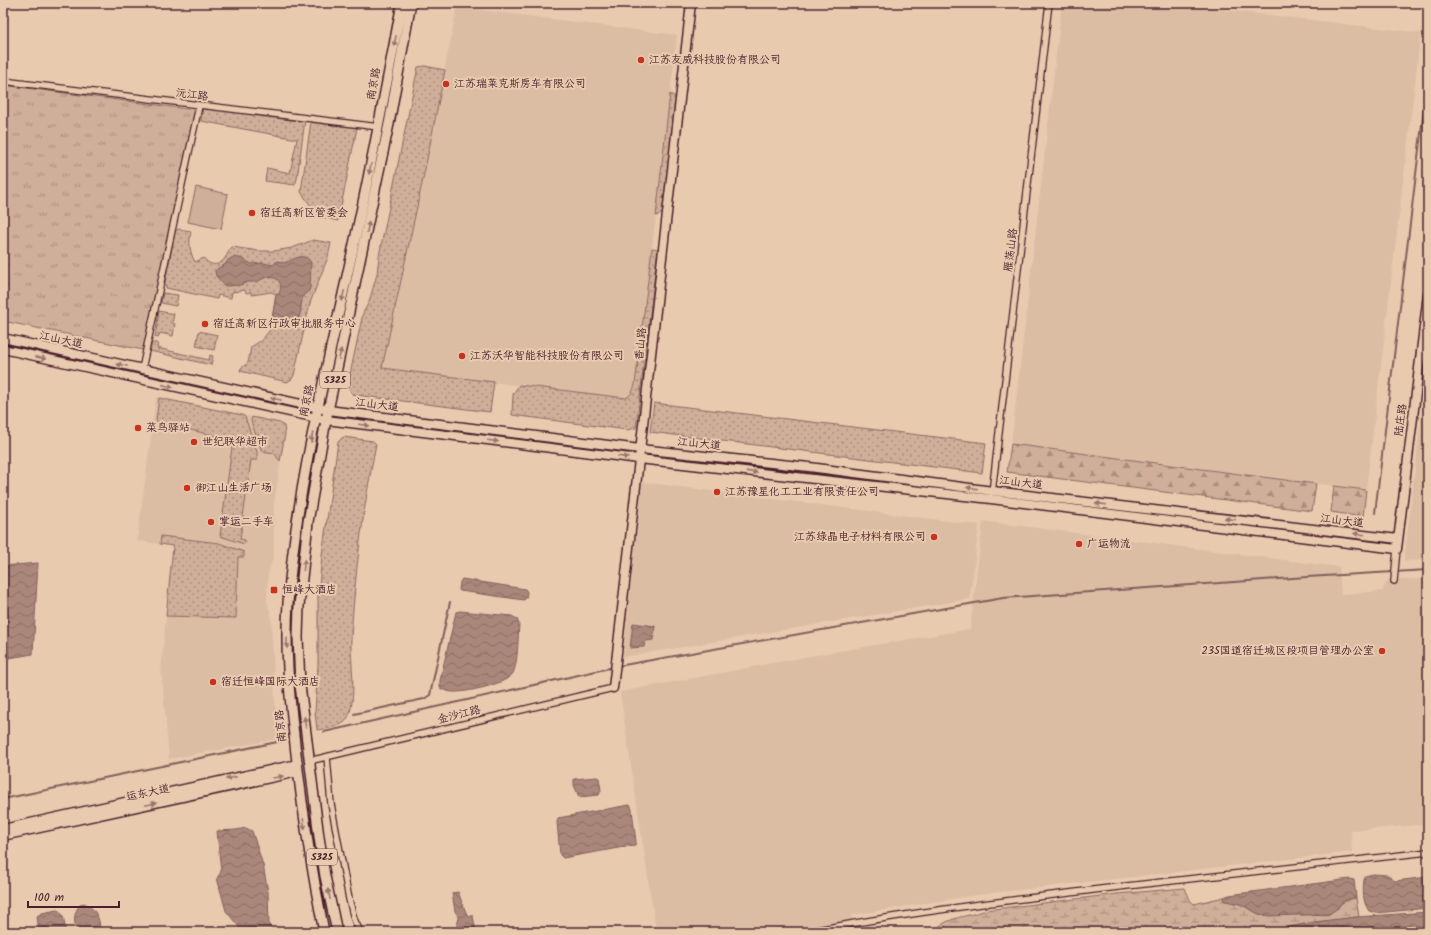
<svg xmlns="http://www.w3.org/2000/svg" width="1431" height="935" font-family="Kalam,'LXGW WenKai TC',sans-serif">
<defs>
<pattern id="grass-dots" width="8" height="8" patternUnits="userSpaceOnUse"><rect width="8" height="8" fill="#cfaf99"/><path d="M2 2h.1M6 6h.1" fill="none" stroke="#aa8e7d" stroke-width="1.8" stroke-linecap="round"/></pattern>
<pattern id="forest-firs" width="22" height="20" patternUnits="userSpaceOnUse"><rect width="22" height="20" fill="#cfaf99"/><path d="M5 1l3.5 6h-7zM16 11l3.5 6h-7z" fill="#aa8e7d"/></pattern>
<pattern id="wetland-marsh" width="20" height="14" patternUnits="userSpaceOnUse"><rect width="20" height="14" fill="#cfaf99"/><path d="M1 5h8M5 5V1M11 12h8M15 12V8" fill="none" stroke="#aa8e7d"/></pattern>
<pattern id="park-tufts" width="24" height="20" patternUnits="userSpaceOnUse"><rect width="24" height="20" fill="#cfaf99"/><path d="M3 7l-1-3M5 7V3M7 7l1-3M15 17l-1-3M17 17v-4M19 17l1-3" fill="none" stroke="#aa8e7d"/></pattern>
<pattern id="water-waves" width="16" height="10" patternUnits="userSpaceOnUse"><rect width="16" height="10" fill="#aa877a"/><path d="M0 5q4-4 8 0t8 0" fill="none" stroke="#8c6e64"/></pattern>
</defs>
<rect width="100%" height="100%" fill="#e8cbaf"/>
<filter id="ink" filterUnits="userSpaceOnUse"><feTurbulence type="fractalNoise" baseFrequency=".025" numOctaves="2"/><feDisplacementMap in="SourceGraphic" scale="8" xChannelSelector="R" yChannelSelector="G"/><feConvolveMatrix kernelMatrix="1 2 1 2 8 2 1 2 1" color-interpolation-filters="sRGB"/></filter>
<g filter="url(#ink)">
<path fill="#dbbda4" d="M1062 3H1168L1421 33 1366 490 1011 444Z
M457 7 677 35 658 199 635 384 634 391 631 395 627 398 381 369 423 179Z
M1428 365V560L1404 561 1419 435Z
M156 397 280 423 284 426 285 434 274 505V554L268 574 267 601 271 615 277 739 169 759 161 668 173 546 137 541Z
M642 482 979 525 970 599 623 657Z
M983 521 1339 567 1341 594 1382 591 1388 580 1428 579V824L1351 831 1352 852 984 894 852 915 854 932H656L620 692 810 656 970 629Z"/>
<path fill="url(#grass-dots)" stroke="#8c6762" d="M425 66 445 70 423 179 382 368 494 382 490 412 363 396 352 394 349 388 348 384 363 313 369 302 377 274 379 256 418 67Z
M670 94 676 97 663 213 656 216Z
M203 107 305 120 297 179 295 185 265 181 267 168 290 173 297 139 201 121Z
M311 121 355 126 357 128 338 221 321 217 318 216 301 192Z
M178 229 191 231C189 242 189 251 195 262L204 258C209 266 219 267 225 258 228 254 229 250 232 247L259 251H274L292 248 313 240 331 243 328 257 310 303 294 375 292 379 287 382 240 371 241 368 248 363 251 347 262 340 276 322V319H272L276 294 271 292 252 295 251 292 246 293 245 290 232 292 231 298 218 295 217 299 166 288 165 283 175 232Z
M652 248 658 249 636 428 627 430 512 415 513 394 519 385 626 398C632 394 633 391 635 384Z
M163 293 178 295 176 306 161 303Z
M159 311 174 314 172 323 175 324 173 336 160 333 158 338 155 337Z
M199 331 217 335 214 350 196 346Z
M152 343H158L157 348 209 360 210 355 213 356 211 365 150 351Z
M159 398 242 415 245 417 257 452V460H251L240 539 245 540V543L244 544 220 536 233 440 157 422 156 420Z
M654 403 986 443 982 473 650 432Z
M252 417 280 423 284 426 285 434 280 461 274 453 262 451 261 449 251 421Z
M343 437 373 441 376 444C363 508 355 573 351 638 350 660 358 700 347 719 343 727 325 729 317 730L315 712 318 665V597L322 555 338 442Z
M161 536 219 543 244 552V557H238L236 618 166 616 173 546 160 544Z"/>
<path fill="url(#forest-firs)" stroke="#8c6762" d="M1011 444 1316 484 1312 511 1007 472Z
M1334 486 1366 490 1363 517 1331 512Z"/>
<path fill="url(#wetland-marsh)" stroke="#8c6762" d="M1185 888 1190 900 1194 904 1224 897V900L1226 901 1240 904 1259 914H1329C1341 906 1341 900 1356 898L1359 917 1315 922 1264 932H932C951 915 965 918 986 910L1117 894Z"/>
<path fill="url(#park-tufts)" stroke="#8c6762" d="M3 85 195 110 143 350 3 321Z"/>
<path fill="#cfaf99" stroke="#8c6762" d="M196 187 228 194 221 229 188 222Z"/>
<path fill="url(#water-waves)" stroke="#845d5a" d="M233 257 240 258 252 264 264 263 273 265 277 261 285 263C293 259 306 251 311 263L310 288 309 291C298 297 303 308 299 318L294 321 286 320 276 322V319H272L276 295 279 294C282 287 281 281 275 278L267 277 256 282H248L240 285 225 286 216 276 215 271C219 266 225 267 228 260Z
M38 563 33 654 3 659V566Z
M462 579 525 589 527 592 526 598 524 600 460 591 459 590 460 582Z
M460 611 512 616 517 619 519 624C518 636 518 664 513 673 508 684 464 693 453 692 449 692 445 690 441 689L440 686V680L456 612Z
M633 623 655 626 653 640 646 641 644 647 630 648Z
M597 777 599 778 601 790 599 795 579 797 574 785V779Z
M629 805 631 806 632 810 636 842 635 845 563 858 560 855 557 822 558 818Z
M246 828 252 831 263 865 268 892 269 924 272 932H243L226 911 217 878 221 872 217 831 236 830Z
M1373 874 1387 875 1395 881 1428 877V908L1376 913 1369 911C1362 901 1363 890 1364 879L1365 876Z
M1350 879 1354 880 1356 898 1348 899 1341 903 1338 908 1329 914 1269 916 1259 914 1240 904 1226 901 1223 900 1224 897 1229 895Z
M458 892 467 915 473 916 476 932H455L459 918 455 911 452 893Z
M83 903C93 905 102 920 99 930L89 932H80C71 926 74 907 83 903Z
M57 910C65 912 64 925 66 932H39L37 916 42 913Z
M1428 912V932H1264L1315 922 1356 917Z"/>
<g fill="none" stroke-linecap="round" stroke-linejoin="round">
<path stroke="#845d5a" stroke-width="2" d="M1375 513 1428 75
M618 666 1003 598 1307 577 1428 570
M354 714 424 699 430 695 450 602
M324 732 614 667
M3 799 282 741
M99 930V932"/>
<defs>
<path id="street" d="M3 81 379 127
M142 369 199 106
M992 493 1049 3
M1394 581 1397 549
M327 757 331 804 349 899 354 919 360 932
M309 761 613 688
M806 932C909 912 1013 900 1118 887 1221 875 1324 863 1428 852"/>
<path id="secondary" d="M3 338 328 410 640 449 809 467 993 491 1398 539
M3 349 326 420 639 459 991 499 1397 549 1428 294
M613 688 691 3
M3 829 297 764
M3 836 298 772"/>
<path id="primary" d="M324 932C311 867 301 802 294 735 289 691 285 647 288 603 297 478 330 357 356 235 373 158 387 81 402 3
M337 932 325 876 319 837 300 685 298 637 299 606 308 522 326 420 389 124 411 3"/>
</defs>
<use href="#street" stroke="#4a1f2b" stroke-width="8"/>
<use href="#secondary" stroke="#4a1f2b" stroke-width="11"/>
<use href="#primary" stroke="#4a1f2b" stroke-width="12"/>
<use href="#street" stroke="#e8cbaf" stroke-width="5.5"/>
<use href="#secondary" stroke="#e8cbaf" stroke-width="8"/>
<use href="#primary" stroke="#e8cbaf" stroke-width="9"/>
</g>
<defs><path id="oneway-solid" d="M-6-.8H1V-3.2L6.5 0L1 3.2V.8H-6Z"/></defs>
<g fill="#99756d">
<use href="#oneway-solid" transform="translate(395 41) rotate(101)"/>
<use href="#oneway-solid" transform="translate(370 169) rotate(102)"/>
<use href="#oneway-solid" transform="translate(368 227) rotate(-78)"/>
<use href="#oneway-solid" transform="translate(343 296) rotate(103)"/>
<use href="#oneway-solid" transform="translate(340 354) rotate(-78)"/>
<use href="#oneway-solid" transform="translate(41 358) rotate(13)"/>
<use href="#oneway-solid" transform="translate(122 365) rotate(-168)"/>
<use href="#oneway-solid" transform="translate(168 386) rotate(13)"/>
<use href="#oneway-solid" transform="translate(276 399) rotate(-168)"/>
<use href="#oneway-solid" transform="translate(364 425) rotate(7)"/>
<use href="#oneway-solid" transform="translate(312 437) rotate(100)"/>
<use href="#oneway-solid" transform="translate(493 441) rotate(7)"/>
<use href="#oneway-solid" transform="translate(623 457) rotate(7)"/>
<use href="#oneway-solid" transform="translate(752 472) rotate(6)"/>
<use href="#oneway-solid" transform="translate(972 488) rotate(-173)"/>
<use href="#oneway-solid" transform="translate(1101 504) rotate(-173)"/>
<use href="#oneway-solid" transform="translate(1230 519) rotate(-173)"/>
<use href="#oneway-solid" transform="translate(1359 534) rotate(-173)"/>
<use href="#oneway-solid" transform="translate(304 565) rotate(-84)"/>
<use href="#oneway-solid" transform="translate(287 643) rotate(89)"/>
<use href="#oneway-solid" transform="translate(305 722) rotate(-97)"/>
<use href="#oneway-solid" transform="translate(278 777) rotate(-12)"/>
<use href="#oneway-solid" transform="translate(231 778) rotate(167)"/>
<use href="#oneway-solid" transform="translate(151 804) rotate(-12)"/>
<use href="#oneway-solid" transform="translate(304 824) rotate(83)"/>
<use href="#oneway-solid" transform="translate(329 894) rotate(-102)"/>
</g>
</g>
<g fill="#c8321e" stroke="#e8cbaf" stroke-width="1.5">
<circle cx="641" cy="60" r="4"/>
<circle cx="446" cy="84" r="4"/>
<circle cx="252" cy="213" r="4"/>
<circle cx="205" cy="324" r="4"/>
<circle cx="462" cy="356" r="4"/>
<circle cx="138" cy="428" r="4"/>
<circle cx="194" cy="442" r="4"/>
<circle cx="187" cy="488" r="4"/>
<circle cx="717" cy="492" r="4"/>
<circle cx="211" cy="522" r="4"/>
<circle cx="934" cy="537" r="4"/>
<circle cx="1079" cy="544" r="4"/>
<rect x="270" y="586" width="8" height="8" rx="2"/>
<circle cx="1382" cy="651" r="4"/>
<circle cx="213" cy="682" r="4"/>
</g>
<g text-anchor="middle" dominant-baseline="central" stroke-width="4" stroke-linejoin="round" paint-order="stroke">
<g fill="#e8cbaf" stroke="#795353" stroke-width="1">
<rect x="320" y="372" width="30" height="16" rx="3"/>
<rect x="307" y="849" width="30" height="16" rx="3"/>
</g>
<g font-size="10" font-weight="bold" fill="#4a1f2b">
<text x="335" y="380">S325</text>
<text x="322" y="857">S325</text>
</g>
<g font-size="11" fill="#4a1f2b" stroke="#e8cbaf" text-anchor="start">
<text x="649" y="60">江苏友威科技股份有限公司</text>
<text x="454" y="84">江苏瑞莱克斯房车有限公司</text>
<text x="260" y="213">宿迁高新区管委会</text>
<text x="213" y="324">宿迁高新区行政审批服务中心</text>
<text x="470" y="356">江苏沃华智能科技股份有限公司</text>
<text x="146" y="428">菜鸟驿站</text>
<text x="202" y="442">世纪联华超市</text>
<text x="195" y="488">御江山生活广场</text>
<text x="725" y="492">江苏豫星化工工业有限责任公司</text>
<text x="219" y="522">掌运二手车</text>
<text x="926" y="537" text-anchor="end">江苏绿晶电子材料有限公司</text>
<text x="1087" y="544">广运物流</text>
<text x="282" y="590">恒峰大酒店</text>
<text x="1374" y="651" text-anchor="end">235国道宿迁城区段项目管理办公室</text>
<text x="221" y="682">宿迁恒峰国际大酒店</text>
</g>
<g font-size="11" fill="#4a1f2b" stroke="#e8cbaf">
<text transform="translate(374 84) rotate(-80)">南京路</text>
<text transform="translate(192 95) rotate(7)">沅江路</text>
<text transform="translate(1011 250) rotate(-83)">雁荡山路</text>
<text transform="translate(61 340) rotate(12)">江山大道</text>
<text transform="translate(641 344) rotate(-84)">香山路</text>
<text transform="translate(307 401) rotate(-78)">南京路</text>
<text transform="translate(377 405) rotate(7)">江山大道</text>
<text transform="translate(1401 420) rotate(-83)">陆庄路</text>
<text transform="translate(699 444) rotate(6)">江山大道</text>
<text transform="translate(1021 483) rotate(7)">江山大道</text>
<text transform="translate(1342 521) rotate(7)">江山大道</text>
<text transform="translate(459 715) rotate(-14)">金沙江路</text>
<text transform="translate(281 726) rotate(-96)">南京路</text>
<text transform="translate(148 793) rotate(-12)">运东大道</text>
</g>
</g>
<rect width="1431" height="935" fill="none" stroke="#e8cbaf" stroke-width="16"/>
<rect x="8" y="8" width="1415" height="919" fill="none" stroke="#4a1f2b" stroke-width="1.5" filter="url(#ink)"/>
<path d="M28 901v6h91v-6" fill="none" stroke="#4a1f2b" stroke-width="2"/>
<text x="34" y="901" font-size="12" fill="#4a1f2b" stroke="#e8cbaf" stroke-width="3" paint-order="stroke">100 m</text>
</svg>
